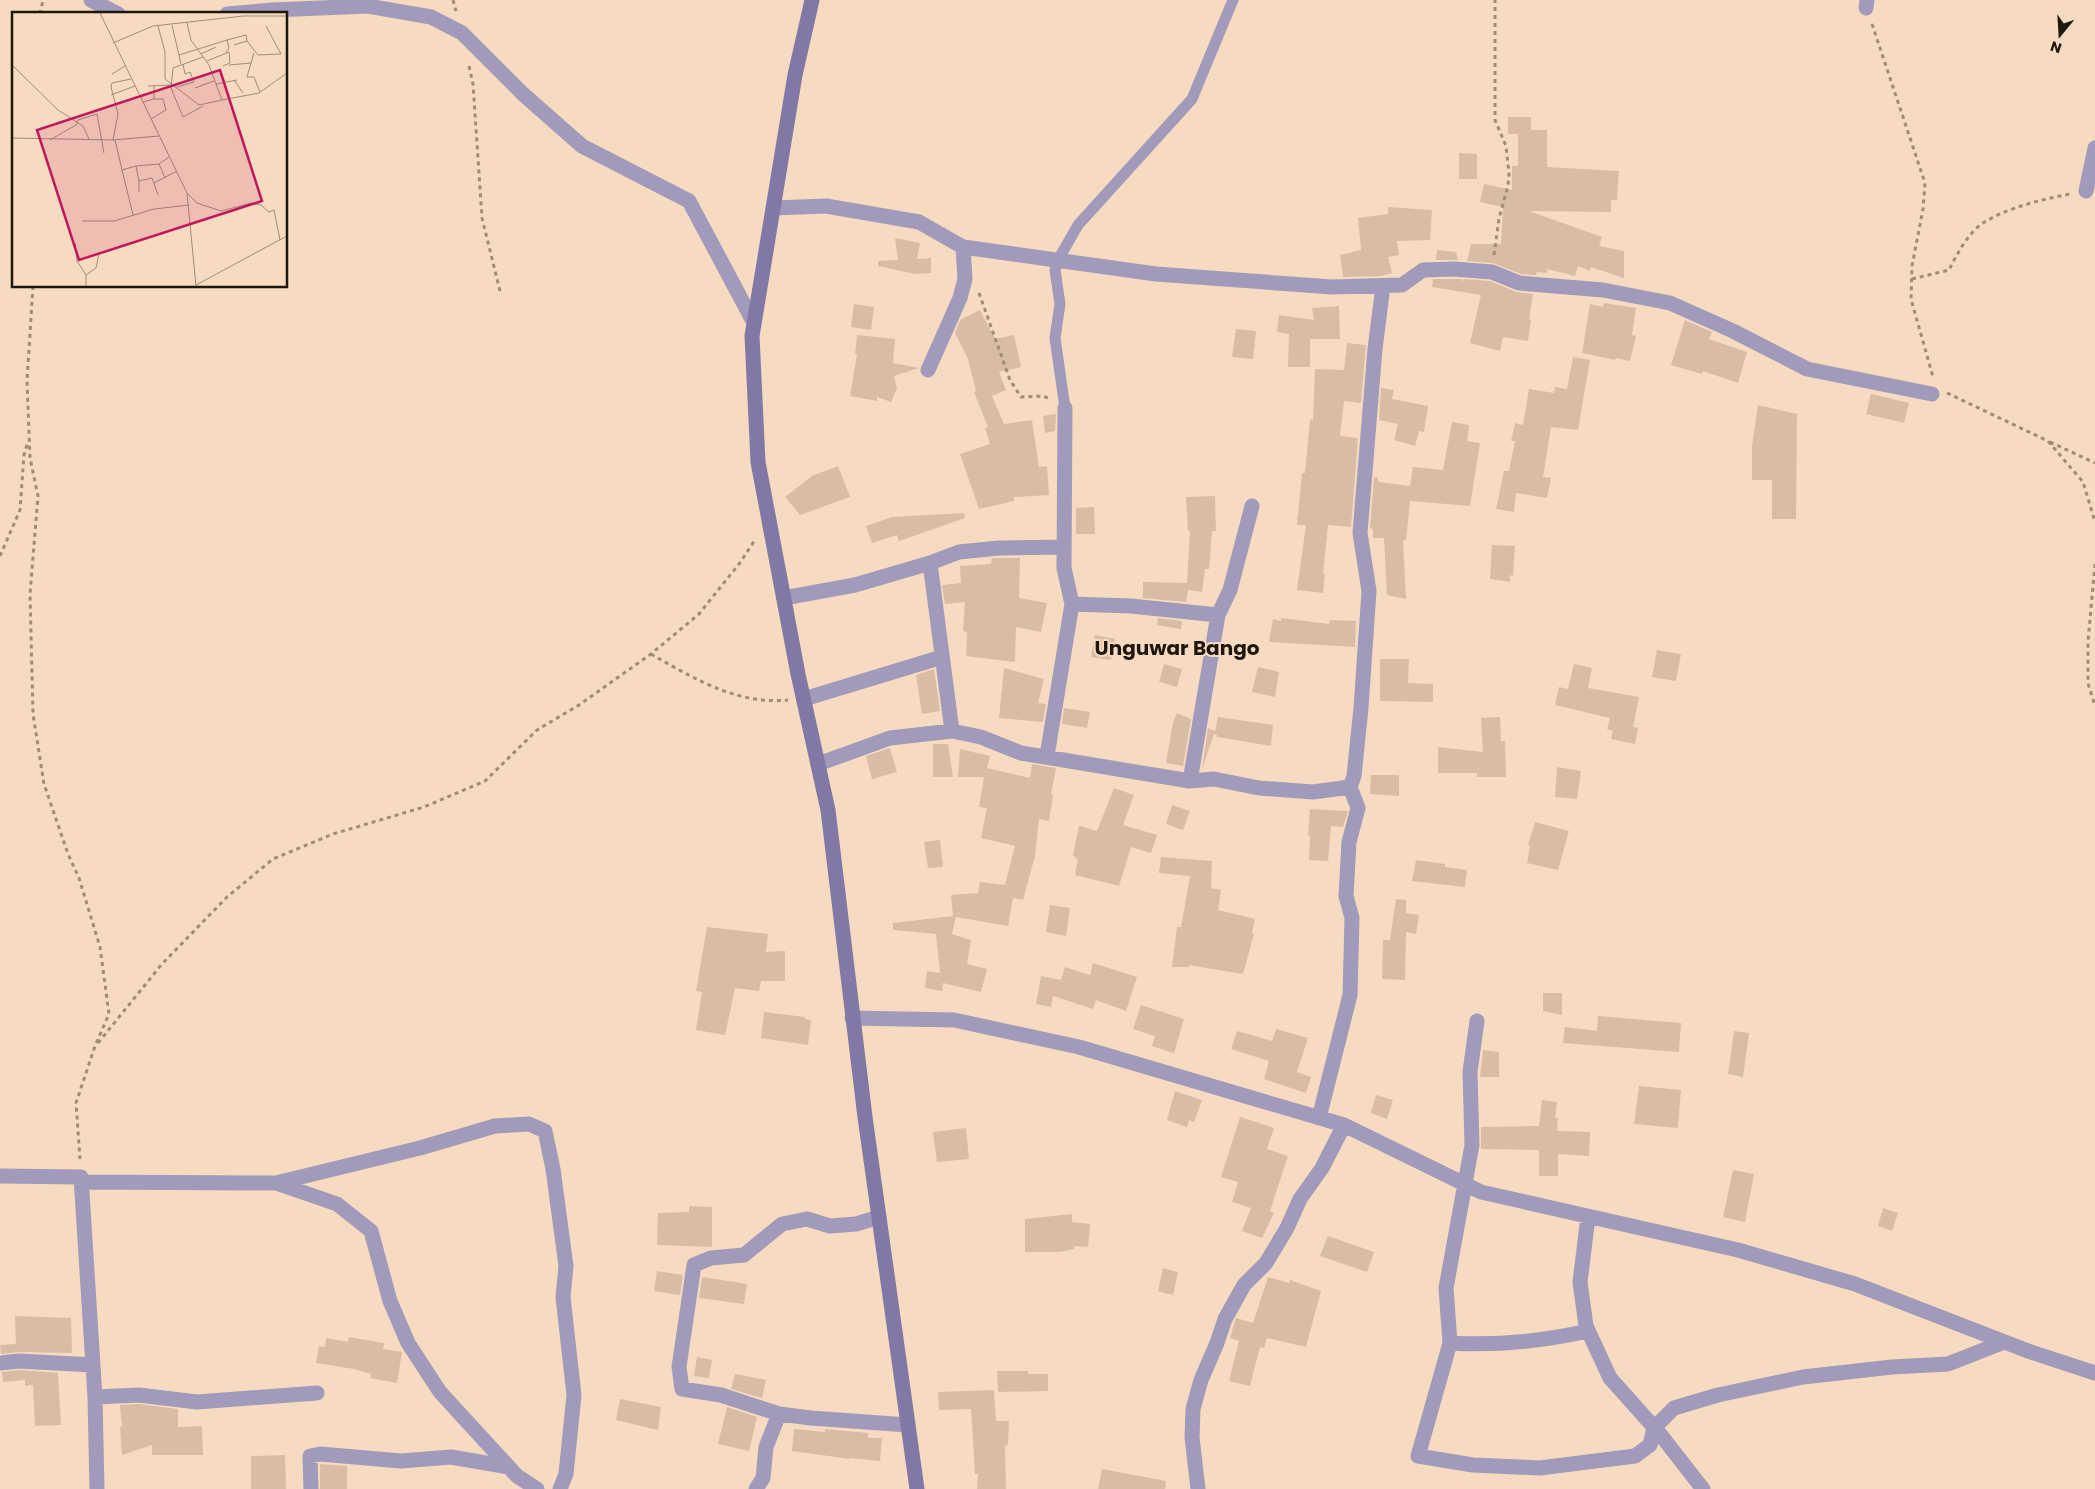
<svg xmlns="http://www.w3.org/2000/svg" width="2095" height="1489" font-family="Poppins,sans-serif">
<rect width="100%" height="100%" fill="#f6dbc1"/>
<path fill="#d8bda4" d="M1508 117H1531V130H1547V167L1619 171 1617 200H1611V212L1529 211 1602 237 1599 246 1624 251V278L1591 267 1590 271 1578 266 1575 276 1547 269V273L1537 272 1536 275 1521 274 1493 263 1467 261 1471 244H1501L1503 207 1480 202 1484 184 1512 190V166H1518V134H1508Z
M1459 153 1477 154V179H1459Z
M1388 207 1432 210 1430 240 1397 241 1399 255 1388 257 1392 273 1381 276 1343 277 1340 255 1361 250 1358 218 1388 214Z
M895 238 920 243 917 259 931 258V273L915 274 878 266V261L898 260Z
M1437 250 1456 252 1458 260H1436Z
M1433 279H1462L1463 282 1464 279 1490 281 1516 292 1533 294 1529 319 1531 320 1528 341 1503 337 1500 351 1470 343 1481 295 1432 287Z
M1604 303 1636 308 1632 335 1636 336 1630 361 1616 358 1615 360 1582 353 1590 304 1603 307Z
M854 304 874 307 871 330 851 327Z
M1339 306 1340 339H1310V367H1288L1289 334 1277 332 1279 315 1314 320 1312 308Z
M980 310 995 339 1014 335 1021 367 999 372 1006 390 992 396 1004 424 1032 420 1039 467 1047 466 1049 495 1014 497V501L979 509 960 454 990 444 985 428 988 427 974 392 976 391 968 359 955 333 960 320Z
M1685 320 1712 332 1709 339 1747 352 1738 383 1703 371 1702 374 1671 365Z
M1236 329 1256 331 1253 359 1232 357Z
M857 335 895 339 893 363 919 368 894 376 897 388 891 402 877 397V401L850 396 857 354H855Z
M1347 343 1366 345 1361 403 1344 401 1340 436 1358 438 1351 527 1328 525 1323 574H1325L1323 593 1297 590 1306 525H1297L1302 473H1305L1310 419 1313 420 1315 369 1344 370Z
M1573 357 1590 360 1578 430 1551 427 1543 477 1551 478 1547 498 1516 493 1514 512 1496 509 1504 471H1509L1515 441H1511L1515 423 1523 425 1529 389 1554 393 1555 387 1567 389Z
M1381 388 1394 390 1392 399 1428 406 1424 432 1419 431 1415 446 1394 440 1398 424 1379 420Z
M1871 394 1909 403 1904 423 1866 414Z
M1758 405 1797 414 1796 519H1772V480H1752V446Z
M1056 414 1055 431 1045 433 1043 416Z
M1452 422 1469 425 1467 441 1480 443 1470 506 1410 501 1406 540H1403L1406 599 1387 595 1384 538H1373V529L1370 528 1374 477 1378 478V482L1410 486 1413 467 1443 470Z
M838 466 850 497 800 515 785 497 812 476Z
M1215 496 1216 531H1212L1209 569H1205L1202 592 1188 590 1186 602 1143 598V582L1187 583 1190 531H1188L1186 497Z
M1094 507 1095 534H1076V508Z
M964 513 965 518 899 541 897 535 872 543 866 526 892 517Z
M1492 545 1515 546 1513 576 1510 575V582L1490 579Z
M992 558H1020L1019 598 1047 603 1041 632 1016 627 1015 662 966 656 967 632 963 631 965 602 945 604 942 585 961 583 960 566 991 564Z
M1158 618 1182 621 1181 629 1157 625Z
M1281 618 1329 624 1330 620 1356 621 1355 647 1269 642 1273 619 1281 621Z
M1095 635 1115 639 1111 660 1091 657Z
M1657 650 1681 654 1676 681 1652 677Z
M1380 659H1409L1408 683 1433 684V702L1380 701Z
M1164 664 1182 669 1177 687 1159 682Z
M1574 664 1592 668 1588 688 1639 697 1633 727 1638 728 1635 744 1611 739 1613 731 1607 729 1610 718 1555 705 1559 687 1568 689Z
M1258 667 1279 672 1275 697 1252 692Z
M1004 668 1044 679 1038 703 1046 704 1043 722 999 718Z
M934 669 940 711 922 714 916 675Z
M1064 708 1090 712 1087 728 1062 724Z
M1177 713 1191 719 1183 766 1166 763 1173 722Z
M1218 717 1273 725 1271 746 1217 737V735L1214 734 1202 769 1208 728 1215 731Z
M1500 717 1501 741H1505L1506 777H1477V773H1438V747L1483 752 1481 718Z
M933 744H948L953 777H933Z
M890 748 897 772 872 779 866 756Z
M960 749 990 756 987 768 1030 778 1032 764 1056 768 1051 794 1053 795 1049 821 1039 819 1035 856 1023 900 1013 898 1008 926 956 917 952 934 971 940 967 964 987 969 981 992 943 983 942 991 925 988 927 971 940 973 936 934 893 930V923L953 916 951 895 978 893 980 882 1005 885 1015 846 981 838 987 808 979 807 984 777H958Z
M1557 767 1581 771 1577 799 1555 797Z
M1371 775H1399V796L1370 794Z
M1114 788 1134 795 1123 825 1157 835 1151 853 1131 847 1119 886 1075 875 1078 860 1073 855 1079 826 1097 831Z
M1172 805 1190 811 1183 830 1166 824Z
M1310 809 1348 811 1343 827 1331 826 1328 861 1309 860 1310 836 1308 835Z
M1535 822 1569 831 1558 870 1527 863 1530 846 1528 845Z
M940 840 943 867 928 868 924 842Z
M1161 857 1212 861 1211 888 1221 890 1218 910 1255 919 1252 933 1254 934 1243 974 1189 965V967H1172L1177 927H1181L1190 876 1159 873Z
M1416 860 1445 864V867L1467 870 1465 887 1412 881Z
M1396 899 1406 900V913L1419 915 1416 934 1406 932 1405 980 1382 979 1383 940H1390Z
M1050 905 1070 908 1066 936 1046 932Z
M707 927 768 934 766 952 785 951V981H761L759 991 735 988 725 1035 696 1030 702 992 696 991Z
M1093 963 1137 977 1126 1011 1096 1000 1093 1009 1053 996 1051 1007 1036 1004 1041 976 1061 980 1065 967 1090 975Z
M1543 993H1562V1015L1543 1011Z
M1141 1005 1184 1019 1174 1053 1152 1046 1155 1036 1133 1029Z
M764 1012 805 1017V1019L811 1020 808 1045 761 1038Z
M1598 1016 1681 1023 1679 1052 1563 1043 1565 1027 1597 1031Z
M1276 1029 1308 1038 1297 1072 1311 1077 1306 1093 1264 1079 1269 1061 1231 1049 1237 1031 1272 1041Z
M1734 1031 1749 1033 1743 1077 1728 1074Z
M1483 1050 1499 1052V1077H1480Z
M1639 1086 1681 1090 1678 1128 1634 1124Z
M1175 1091 1202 1100 1194 1122 1189 1120 1187 1127 1167 1120Z
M1376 1095 1393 1100 1387 1119 1371 1113Z
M1542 1100 1557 1102 1555 1118H1558L1557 1131 1590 1132 1589 1156 1558 1154V1176H1539V1150L1481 1149V1127L1539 1126Z
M1240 1117 1274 1128 1267 1149 1288 1156 1270 1211 1274 1213 1262 1238 1242 1231 1251 1208 1232 1202 1238 1182 1221 1177Z
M966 1128 969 1159 937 1162 933 1132Z
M1733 1170 1754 1174 1745 1222 1723 1217Z
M689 1206 712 1207V1247L657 1245 658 1213 689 1212Z
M1883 1208 1898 1213 1892 1231 1878 1226Z
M1072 1214V1222L1090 1224 1088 1247 1074 1246V1249L1059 1252H1025V1219Z
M1328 1236 1374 1252 1367 1272 1320 1256Z
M1163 1268 1178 1272 1173 1295 1158 1291Z
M657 1271 683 1275 680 1295 654 1291Z
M702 1277 747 1284 744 1304 699 1298Z
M1268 1277 1289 1283 1290 1280 1321 1291 1306 1347 1267 1338 1264 1348 1260 1347 1250 1386 1229 1381 1239 1341 1230 1338 1235 1321 1236 1318 1253 1323Z
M15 1316 71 1318 72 1353 19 1352 1 1354 0 1345 16 1344Z
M349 1337 384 1343 383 1349 402 1352 397 1383 370 1378 371 1374 354 1369 316 1363 319 1346 325 1347 326 1338 348 1342Z
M697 1357 712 1360 709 1378 694 1376Z
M19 1370 58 1373 61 1425 35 1426 33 1385 25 1386V1380L3 1382 2 1372Z
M997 1371H1028V1374H1048V1391L998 1392Z
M735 1374 766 1380 762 1398 731 1389Z
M994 1390 996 1421H1009L1008 1445 1005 1446 1006 1489H977L978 1474H975L971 1409 939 1410 938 1392Z
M620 1399 661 1407 658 1430 616 1420Z
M139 1404 178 1409V1427L202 1426 203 1455H152V1445L122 1455 120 1427H122L120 1405Z
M727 1407 757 1417 749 1451 718 1444Z
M794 1429 825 1432V1429L868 1433V1438H882L880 1461 851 1458 850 1459 792 1451Z
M285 1455 286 1489H251V1456Z
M320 1464 347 1466V1489H320Z
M1102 1469 1166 1481 1165 1489H1098Z"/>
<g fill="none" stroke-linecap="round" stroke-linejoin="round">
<path stroke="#9f8c78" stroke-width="3" stroke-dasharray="4 4" stroke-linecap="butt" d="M453 0 456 11
M40 14 43 0
M1872 24 1925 183 1923 209 1912 266 1911 299 1933 377
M469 66 473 84 482 218 501 295
M1494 255 1499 218 1508 186 1509 174 1506 146 1495 120V0
M1912 279 1949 270C1957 254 1968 233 1983 223 2009 207 2040 200 2070 194
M33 286 27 381 30 458 38 496 30 594 33 714 44 784 68 854 79 878 100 947 109 1014 95 1046 76 1103 80 1159
M979 293 1010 380 1021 397 1044 396 1049 399
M1947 393 2048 441 2083 482 2095 522
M2050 442 2095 463
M0 556 20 510 24 455 28 441
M2095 564 2088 641V683L2095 706
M651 654C693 678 737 705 788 700
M98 1043 162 964 227 897 273 859 333 834 424 807 485 781 537 730 579 705 651 654 699 614 739 564 755 540"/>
<path stroke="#a19aba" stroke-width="11" d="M1065 408 1055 338 1060 304 1055 270 1058 260 1078 225 1192 99 1233 0"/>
<path stroke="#a19aba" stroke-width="15" d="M91 0 118 14
M1866 8 1867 0
M227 14 273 10 368 6 431 17 462 33 523 94 582 146 689 201 754 323
M2086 191 2095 148
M773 208 826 206 919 222 963 247 1156 274 1332 287 1402 285 1423 270 1454 269 1492 272 1519 283 1603 290 1670 303 1733 331 1807 369 1932 394
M928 370 960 298 965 279 963 247
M1065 408 1064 568 1072 604 1131 606 1218 615 1230 590 1252 506
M930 563 952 731
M784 598 855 585 930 563 959 552 999 548 1064 547
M804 699 942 657
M1047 756 1072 604
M818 764 890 738 952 731 981 737 1021 753 1190 781 1218 615
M1190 781 1214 779 1259 788 1313 792 1350 787 1354 776 1361 708 1369 591 1360 533 1375 349 1383 286
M852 1018 954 1020 1079 1047 1344 1125 1481 1192 1738 1250 1855 1284 2028 1351 2095 1373
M1477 1021 1470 1072 1472 1145 1446 1288 1450 1343 1418 1456 1473 1465 1540 1468 1635 1456 1650 1445 1654 1428 1674 1408 1718 1395 1803 1377 1892 1367 1948 1364 2004 1342
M1319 1118 1350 995 1352 918 1346 896 1349 842 1358 808 1350 787
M0 1176 81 1177 95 1397 97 1489
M81 1182 276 1183 337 1204 371 1231 390 1301 408 1343 440 1392 517 1476 537 1489
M276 1183 420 1148 495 1126 529 1124 545 1131 553 1169 566 1266 563 1297 574 1395 566 1474 560 1489
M1588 1217 1580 1282 1586 1326 1610 1378 1660 1434 1703 1489
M1450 1343C1497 1346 1543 1341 1588 1331
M0 1363 19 1361 93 1365
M95 1397 139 1395 197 1402 317 1393
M779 1414 721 1395 682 1389 679 1367 694 1265 711 1258 744 1255 782 1224 807 1219 830 1226 856 1224 879 1217
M311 1489 310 1456 320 1454 401 1461 451 1457 509 1467
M756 1489 763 1478 766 1447 779 1414 811 1418 908 1425
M1198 1489 1192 1437 1193 1409 1201 1380 1217 1343 1225 1319 1244 1285 1266 1263 1287 1228 1300 1199 1322 1168 1344 1125"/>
<path stroke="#8278a6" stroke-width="15" d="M812 0 795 75 752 336 758 462 798 674 828 810 865 1117 917 1489"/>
</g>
<g text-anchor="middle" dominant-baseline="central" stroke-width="4" stroke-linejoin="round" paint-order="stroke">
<g font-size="20" font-weight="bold" fill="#1f160c" stroke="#f6dbc1">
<text x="1177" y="648">Unguwar Bango</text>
</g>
</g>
<g transform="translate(12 12)">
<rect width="275" height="275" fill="#f6dbc1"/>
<path fill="none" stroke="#a08c79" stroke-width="1" d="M88 1 175 181 184 274M175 11 179 28 197 53 210 88 247 81 275 61M160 13 169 52M146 14 153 40V67L187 93 210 88M235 29 246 43 269 42 254 14M101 31 141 14 231 4H275M214 40 217 36 215 28 234 23 235 29 222 33M189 42 204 35M167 43 215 28M195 49 217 40 218 51 211 54M239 51 235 65H242L248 80M0 53 46 98 71 114 77 127M217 53 239 51 242 41M100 62 113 54M222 68 231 81M204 72 225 68M136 74 159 73M165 75 182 70 178 60 173 62 171 52M183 76 202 69M99 83 123 74M131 90 142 87V74M191 94 171 105 159 76 161 56 191 45M139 107 154 98 151 87H142M0 126 101 128 147 124M38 128 64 113 66 108 85 102 92 141M101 128 106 102 99 75 100 71 119 67M103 128 110 158M147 152 153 166M127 169 124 154 147 152 157 145M142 171 165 159M127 180V169L140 166 146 183M176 182 185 191 209 199 239 191 249 193 257 200 262 198 268 228M121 203 110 158 124 154M70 209H102L142 197 177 193M63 231 65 249 74 263V274M74 263 84 256 87 241M184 273 275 224"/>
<path fill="#c2185b" fill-opacity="0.15" stroke="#c2185b" stroke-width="2.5" d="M208 58 250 189 67 248 25 118Z"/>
<rect width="275" height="275" fill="none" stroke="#1f160c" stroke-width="2.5"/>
</g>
<g transform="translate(2060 35) rotate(198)" stroke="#f6dbc1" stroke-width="4" paint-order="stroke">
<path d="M0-4L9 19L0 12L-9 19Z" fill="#1f160c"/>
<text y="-8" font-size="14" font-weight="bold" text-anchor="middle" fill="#1f160c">N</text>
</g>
</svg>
